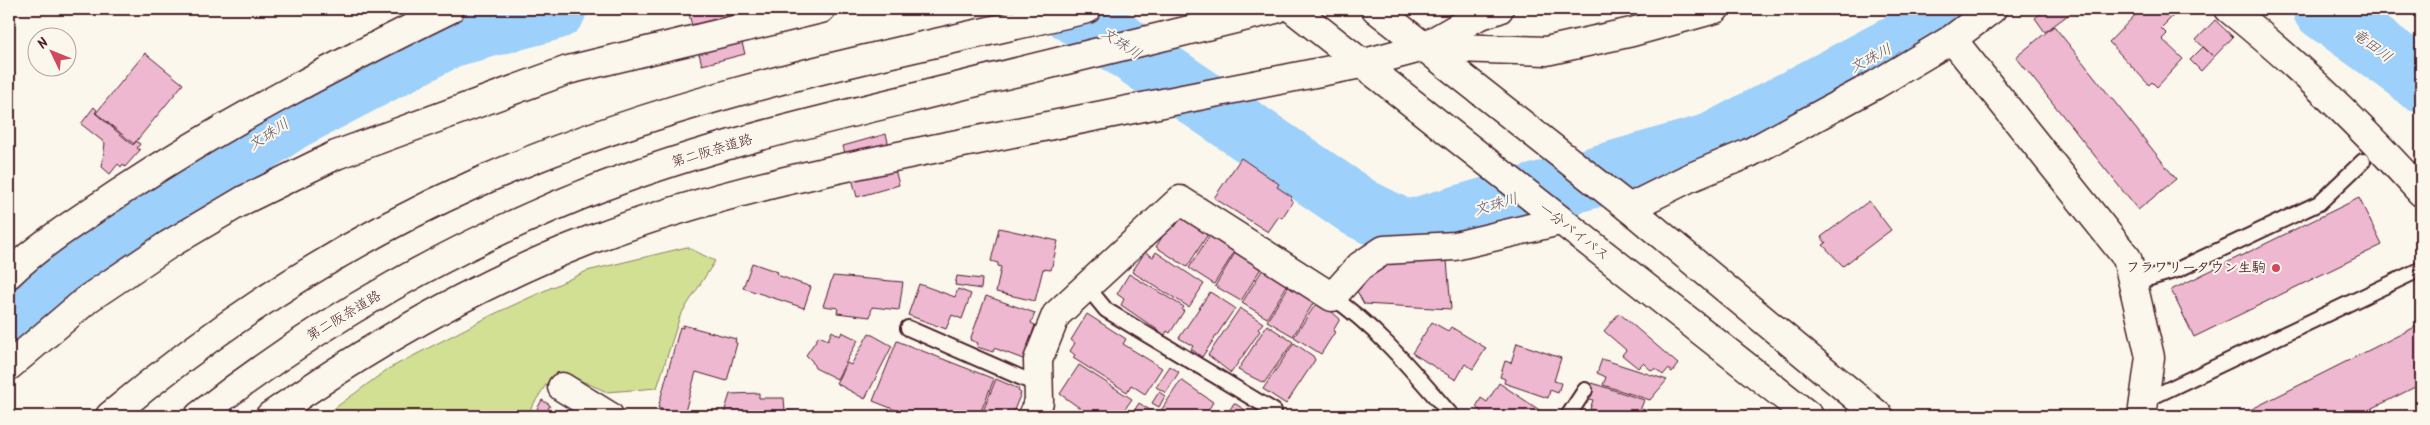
<svg xmlns="http://www.w3.org/2000/svg" width="2430" height="425" font-family="Kalam,'Klee One',sans-serif">
<rect width="100%" height="100%" fill="#fbf7ec"/>
<filter id="ink" filterUnits="userSpaceOnUse"><feTurbulence type="fractalNoise" baseFrequency=".02" numOctaves="2"/><feDisplacementMap in="SourceGraphic" scale="10" xChannelSelector="R" yChannelSelector="G"/><feConvolveMatrix kernelMatrix="1 2 1 2 8 2 1 2 1" color-interpolation-filters="sRGB"/></filter>
<g filter="url(#ink)">
<path fill="#d1e093" stroke="#8e805f" d="M687 247 715 261 680 316 657 388 607 392 573 377 547 383 526 416H324L388 369 492 315 587 271Z"/>
<g fill="none" stroke-linecap="round" stroke-linejoin="round">
<path stroke="#9dd0fa" stroke-width="61" d="M1069 9 1360 208 1406 231 1713 143 1898 45 1948 9
M2323 9 2412 73 2421 82
M9 313 25 298 291 120 450 37 556 9"/>
</g>
<path fill="#eeb8d1" stroke="#4a1f2b" d="M709 9H733L745 54 702 65 689 14Z
M2047 9H2076L2045 32 2035 18Z
M2141 9H2167L2174 15 2161 28 2167 34 2162 39 2183 59 2157 87 2152 82 2149 85 2109 42Z
M2215 20 2233 37 2214 57 2196 40Z
M2054 26 2176 179 2138 210 2016 57Z
M2203 47 2214 57 2201 71 2190 60Z
M145 53 183 84 134 144 96 113Z
M94 107 97 110 95 113 133 145 136 141 140 144 137 148 140 150 125 167 123 164 121 167 118 164 110 174 102 167 105 143 81 124Z
M886 134 899 185 857 197 843 146Z
M1241 158 1279 184 1277 187 1292 197 1290 199 1293 201 1282 218 1279 216 1268 232 1214 198Z
M2359 198 2382 245 2194 337 2171 290Z
M1869 201 1891 230 1843 266 1823 245 1826 243 1821 237Z
M1181 217 1190 223 1194 217 1212 228 1187 267 1156 247 1170 224 1175 227Z
M999 228 1058 241 1051 270 1043 269 1035 301 996 292 1001 267 998 266V263L991 261Z
M1213 230 1235 251 1214 284 1189 268Z
M1238 248 1261 268 1241 301 1215 286Z
M1145 252 1153 257 1156 252 1204 284 1189 307 1132 272Z
M1390 260H1447L1451 309 1364 304 1356 289Z
M752 263 778 272 777 275 811 287 804 308 743 288Z
M1266 264 1288 284 1267 318 1242 303Z
M1129 274 1184 307 1182 310 1184 311 1170 333 1167 331 1165 335 1121 305 1124 299 1117 294Z
M833 276 903 282 899 310 872 307 870 317 837 313 838 308 823 306Z
M957 276 982 279 981 289 955 285Z
M1292 281 1309 292 1306 297 1314 302 1293 336 1267 321Z
M919 284 955 297 958 289 971 294 962 319 952 315 946 329 908 315Z
M1210 292 1235 308 1202 357 1191 349 1193 346 1179 338Z
M986 296 1035 313 1031 323 1035 325 1023 359 994 348 993 352 977 347 978 343 970 340Z
M1319 299 1334 309 1332 312 1340 319 1333 331 1335 332 1321 354 1294 337Z
M1240 308 1263 323 1258 329 1260 331 1231 373 1208 355Z
M1619 313 1678 364 1672 372 1668 369 1663 375 1655 368 1652 371 1643 363 1638 368 1622 355 1626 350 1604 331Z
M1087 314 1126 339 1123 344 1162 368 1145 394 1131 385 1127 392 1073 358 1075 355 1070 351 1075 343 1071 340Z
M1432 322 1448 331 1451 327 1486 348 1473 369 1465 364 1456 380 1412 353Z
M2421 324V384L2357 416H2238Z
M683 325 736 339 735 342 737 343 727 381 696 372 684 415 658 408 680 327 683 328Z
M1267 325 1293 342 1264 383 1238 370Z
M832 331 840 336 842 332 858 340 837 379 815 368 812 361 806 355 819 336 828 340Z
M869 333 892 346 865 399 836 383 847 363 851 365Z
M897 341 994 379 979 416H911L873 401Z
M1294 343 1313 356 1315 360 1286 404 1263 389Z
M1517 343 1561 358 1554 381 1561 383 1558 393 1550 390 1548 398 1504 383 1505 379 1500 377 1505 361 1511 363Z
M1602 359 1667 380 1650 400 1603 385 1606 377 1597 373Z
M1079 365 1132 399 1120 416H1091L1060 394Z
M1170 366 1179 372 1166 393 1156 387Z
M996 379 1019 389 1018 391 1021 393 1012 415 1008 413 1007 416H981Z
M1181 380 1213 402 1206 414 1209 416H1166L1160 412Z
M1499 383 1547 415 1546 416H1478L1481 411 1476 407 1481 398 1487 402Z
M1592 383 1644 400 1638 416H1613L1590 409 1593 400 1587 398Z
M1159 392 1165 396 1159 407 1152 403Z
M759 393V398H784L785 411H794V416H723L730 394Z
M542 400 550 405 548 409 553 412 551 416H533Z
M1139 403 1153 412 1151 416H1142L1134 411Z
M1234 403 1255 416H1226Z"/>
<g fill="none" stroke-linecap="round" stroke-linejoin="round">
<defs>
<path id="service" d="M2133 283 2177 270 2319 203 2363 161
M1088 288 1106 310 1274 411
M1332 297C1378 328 1415 374 1452 416
M908 328 1038 385
M2144 401 2421 269
M1568 416 1585 390"/>
<path id="minor" d="M2229 9C2298 64 2361 126 2421 192
M1952 39 2127 258 2150 357 2142 416
M1424 47 1546 51 1632 32 1715 9
M1629 208 1689 178 1749 153 1875 85 1952 39 1992 9
M562 387 609 416
M1032 416 1039 402 1038 360 1056 315 1180 200 1332 297 1360 266 1384 250 1455 246 1560 221"/>
<path id="tertiary" d="M1361 64 1424 47 1478 16 1499 9
M9 274C41 243 82 218 119 193 225 123 336 65 450 9"/>
<path id="trunk" d="M1293 9 1809 416
M1376 9 1629 208 1879 416"/>
<path id="motorway" d="M9 366 89 298 168 245 244 200 336 155 568 70 821 9
M110 416C221 323 344 242 477 183 670 96 882 56 1087 9
M199 416C320 320 460 242 604 186 708 146 817 121 924 95 1041 66 1159 37 1276 9
M270 416C370 346 476 284 590 240 712 193 851 165 978 140 1106 114 1233 89 1361 64"/>
</defs>
<use href="#service" stroke="#4a1f2b" stroke-width="18"/>
<use href="#minor" stroke="#4a1f2b" stroke-width="31"/>
<use href="#tertiary" stroke="#4a1f2b" stroke-width="31"/>
<use href="#trunk" stroke="#4a1f2b" stroke-width="31"/>
<use href="#motorway" stroke="#4a1f2b" stroke-width="31"/>
<use href="#service" stroke="#fbf7ec" stroke-width="14"/>
<use href="#minor" stroke="#fbf7ec" stroke-width="28"/>
<use href="#tertiary" stroke="#fbf7ec" stroke-width="28"/>
<use href="#trunk" stroke="#fbf7ec" stroke-width="28"/>
<use href="#motorway" stroke="#fbf7ec" stroke-width="28"/>
</g>
</g>
<circle fill="#d1495b" stroke="#fbf7ec" stroke-width="2" cx="2276" cy="268" r="5"/>
<g text-anchor="middle" dominant-baseline="central" stroke-width="4" stroke-linejoin="round" paint-order="stroke">
<g font-size="14" fill="#4a1f2b" stroke="#fbf7ec">
<text transform="translate(712 151) rotate(-17)">第二阪奈道路</text>
<text transform="translate(1574 232) rotate(38)">一分バイパス</text>
<text transform="translate(344 316) rotate(-31)">第二阪奈道路</text>
</g>
<g font-size="14" font-weight="bold" fill="#4a1f2b" stroke="#fbf7ec" text-anchor="end">
<text x="2266" y="268">フラワリータウン生駒</text>
</g>
<g font-size="15" font-style="italic" fill="#635469" stroke="#fbf7ec">
<text transform="translate(1121 44) rotate(34)">文珠川</text>
<text transform="translate(2372 46) rotate(37)">竜田川</text>
<text transform="translate(1871 59) rotate(-28)">文珠川</text>
<text transform="translate(269 135) rotate(-33)">文珠川</text>
<text transform="translate(1496 205) rotate(-16)">文珠川</text>
</g>
</g>
<rect width="2430" height="425" fill="none" stroke="#fbf7ec" stroke-width="30"/>
<rect x="15" y="15" width="2400" height="395" fill="none" stroke="#4a1f2b" stroke-width="2" filter="url(#ink)"/>
<g transform="translate(52 52) rotate(313)"><circle r="24" fill="#fbf7ec" stroke="#b4a19f"/>
<path d="M0-4L9 19L0 12L-9 19Z" fill="#d1495b"/>
<text y="-8" font-size="14" font-weight="bold" text-anchor="middle" fill="#4a1f2b">N</text>
</g>
</svg>
